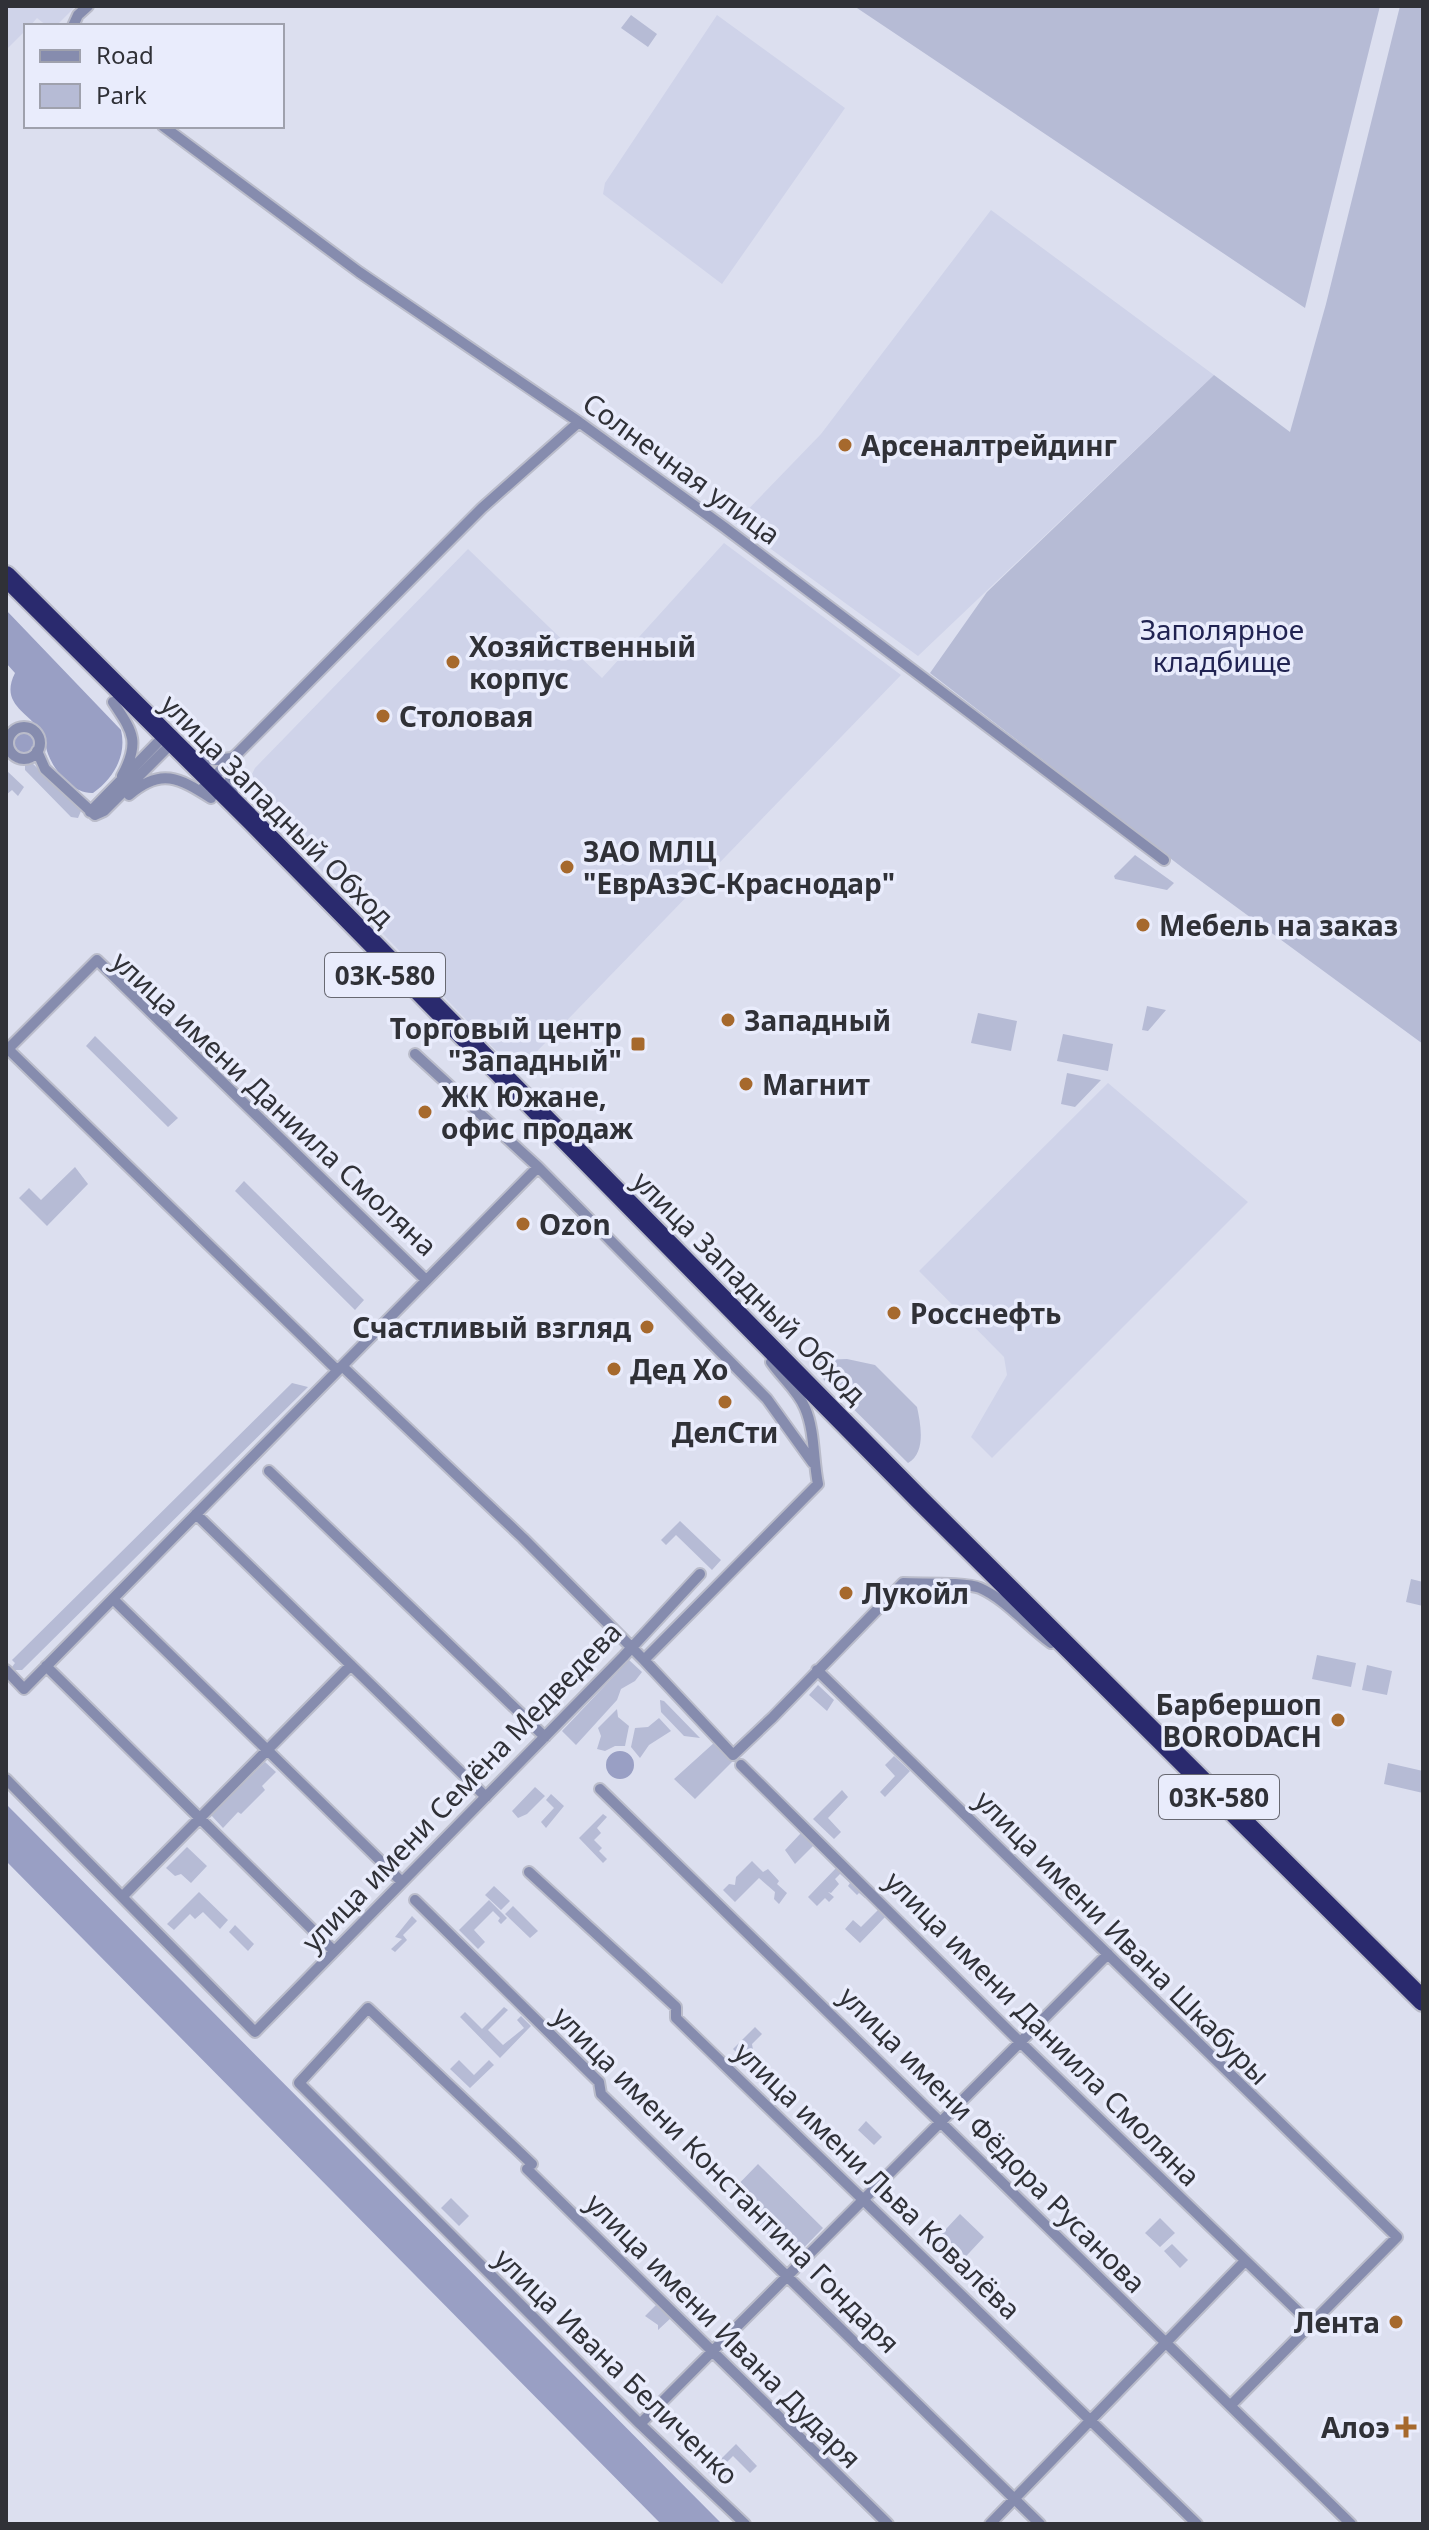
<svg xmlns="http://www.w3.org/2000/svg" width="1429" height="2530" font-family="'Noto Sans',sans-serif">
<rect width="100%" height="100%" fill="#dcdfef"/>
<path fill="#cfd3e9" d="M6 6H76L56 26H47L37 18 30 26H26V30L6 50Z
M717 15 845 108 722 284 603 194 605 183Z
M991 210 1214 375 918 656 735 523 821 434Z
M724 543 901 675 517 1072 255 802 250 791V778L255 768 468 549 602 678Z
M1108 1083 1248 1202 992 1458 971 1437 1007 1375 1004 1357 919 1271Z"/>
<path fill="#b6bbd5" d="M854 6H1380L1305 308Z
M1400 6H1423V1044L1183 868 930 673 987 592 1214 375 1290 432 1326 304Z
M631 15 657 34 648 47 621 28Z
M30 761 79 808 81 811 78 818 71 817 25 770V764Z
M6 770 24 787 18 796 12 790 6 795Z
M1135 855 1174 883 1167 890 1115 879 1114 876Z
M1147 1006 1166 1010 1148 1031 1142 1030Z
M978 1013 1017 1021 1011 1051 971 1043Z
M1063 1034 1113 1044 1108 1071 1057 1061Z
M95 1036 178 1118 168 1127 86 1046Z
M1067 1073 1101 1080 1075 1107 1061 1104Z
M75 1167 88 1184 47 1226 19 1198 29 1188 41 1200Z
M244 1181 364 1300 355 1310 235 1191Z
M847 1359 875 1365 917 1407C921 1425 926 1453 908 1463L817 1373 820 1360Z
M292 1383 308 1387 22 1670H14L12 1667 15 1663 12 1660Z
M680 1521 721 1560 712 1570 676 1535 666 1545 661 1540Z
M1411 1579 1423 1582V1606L1406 1602Z
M1317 1655 1356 1663 1351 1687 1312 1679Z
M629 1660 642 1672 635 1681 621 1689 617 1700 576 1745 562 1731Z
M1367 1665 1392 1671 1387 1695 1362 1690Z
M818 1685 834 1700 827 1711 809 1695Z
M660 1700 664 1701 700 1738 684 1736 661 1712Z
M617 1709 618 1717 629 1726 625 1746H615L605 1751 597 1749 601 1736 598 1728Z
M659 1718 671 1731 649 1745 640 1758 631 1747 635 1728 648 1727Z
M715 1742 733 1761 695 1799 674 1779Z
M894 1756 910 1771 885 1797 880 1792 895 1776 885 1765Z
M265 1762 276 1772 262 1786 265 1790 241 1814 238 1812 223 1828 211 1815Z
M1388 1763 1423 1771V1793L1384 1784Z
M535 1787 545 1796 527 1814 518 1818 512 1811Z
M842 1790 848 1797 828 1818 841 1832 834 1839 813 1819Z
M551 1794 564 1806 546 1828 541 1822 554 1808 546 1800Z
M603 1814 607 1817 597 1828 601 1833 594 1840 602 1848 599 1851 607 1859 603 1863 579 1838Z
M801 1833 814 1845 795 1864 785 1850Z
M187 1847 207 1866 191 1883 181 1874 175 1876 166 1868Z
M752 1861 763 1872 768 1869 779 1881 777 1884 787 1893 779 1904 774 1899 775 1892 759 1878 735 1902 723 1890 729 1884 735 1885 736 1877Z
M840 1864 867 1896 865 1898 859 1893 857 1895 848 1886 850 1883 840 1874 835 1879 839 1884 831 1893 828 1892 834 1897 829 1902 825 1898 817 1906 808 1897Z
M494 1886 510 1901 501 1910 485 1895Z
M199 1892 228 1920 220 1929 203 1912 195 1919 190 1914 174 1930 167 1924Z
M489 1900 507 1918 501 1924 498 1921 500 1918 493 1911 474 1930 485 1942 478 1949 459 1930Z
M513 1906 538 1931 530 1938 505 1914Z
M880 1908 887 1915 860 1943 845 1929 853 1920 861 1927Z
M412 1916 417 1921 403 1935 407 1940 395 1952 391 1949 402 1939 395 1937Z
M235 1925 254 1944 248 1951 229 1932Z
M504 2007 508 2010 488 2030 503 2045 524 2028 517 2020 521 2016 531 2026 500 2058 460 2017 465 2012 482 2029Z
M755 2027 762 2034 752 2044 753 2050 748 2055V2064L733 2049Z
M459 2060 474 2075 489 2060 494 2065 470 2088 450 2069Z
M866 2121 882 2137 874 2145 858 2130Z
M758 2164 823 2228 793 2259 728 2195Z
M451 2198 469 2216 459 2226 441 2208Z
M960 2214 984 2237 956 2267 932 2244Z
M1160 2218 1175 2233 1160 2247 1145 2233Z
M1172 2244 1188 2260 1180 2268 1164 2251Z
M658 2303 672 2317 658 2330V2325L645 2316Z
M736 2444 757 2466 750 2473 733 2456 720 2469 726 2476 718 2483 708 2472Z"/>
<path fill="#999fc4" d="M6 610 121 730C127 755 114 778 93 793 73 794 55 772 48 754 45 746 45 737 40 730 26 711 0 703 15 673L6 663Z
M14 743a10 10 0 1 1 20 0a10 10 0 1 1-20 0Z
M606 1765a14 14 0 1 1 28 0a14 14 0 1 1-28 0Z
M6 1804 722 2524H661L6 1861Z"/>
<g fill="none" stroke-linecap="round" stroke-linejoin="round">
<defs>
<path id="street" d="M73 26 78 15 88 6
M163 126 359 272 579 422 724 527 1164 860
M113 702C132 731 141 741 122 776
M8 743a16 16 0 1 1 32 0a16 16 0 1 1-32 0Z
M37 751 45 769 95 815 104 811 172 743
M191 757 216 760 231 758
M233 757 230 780 234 798
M202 789 482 508 579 422
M129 795C161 767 179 778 211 798
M90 812 165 735
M415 1054 538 1167 767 1399 813 1463
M771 1362C782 1378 798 1391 805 1408 815 1431 813 1460 818 1484L644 1660 733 1755 773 1717 903 1583C920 1584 966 1582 980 1588 1007 1600 1027 1626 1051 1643
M342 1366 523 1538 644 1660
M337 1370 8 1049 97 960 426 1280
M269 1471 545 1737
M196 1514 486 1797
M113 1599 402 1882
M46 1666 334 1951
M6 1670 24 1689 538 1167
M817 1670 1397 2237 1231 2405
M741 1765 1021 2043 1311 2324
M6 1779 255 2032 623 1657 700 1574
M600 1789 1351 2524
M529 1872 676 2007V2018L1197 2524
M122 1897 351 1665
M415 1900 599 2082 601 2094 1040 2524
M532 2164 368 2008 299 2083 640 2424 745 2524
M527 2169 888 2524
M640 2424 1108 1954
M990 2524 1245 2261"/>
<path id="highway" d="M6 576 252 821 920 1500 1423 2001"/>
</defs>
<use href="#street" stroke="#babcca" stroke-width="14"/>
<use href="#highway" stroke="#babcca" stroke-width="24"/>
<use href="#street" stroke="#868cae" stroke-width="10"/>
<use href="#highway" stroke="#2a2a6e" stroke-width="20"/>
</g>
<g fill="#a6692d" stroke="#e9ecfc" stroke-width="3">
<circle cx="845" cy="445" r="8"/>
<circle cx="453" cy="662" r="8"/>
<circle cx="383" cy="716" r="8"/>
<circle cx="567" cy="867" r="8"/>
<circle cx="1143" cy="925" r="8"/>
<circle cx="728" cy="1020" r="8"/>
<rect x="630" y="1036" width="16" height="16" rx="4"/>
<circle cx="746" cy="1084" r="8"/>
<circle cx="425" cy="1112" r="8"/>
<circle cx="523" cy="1224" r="8"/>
<circle cx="894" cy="1313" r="8"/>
<circle cx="647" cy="1327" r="8"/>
<circle cx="614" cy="1369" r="8"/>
<circle cx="725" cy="1402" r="8"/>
<circle cx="846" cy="1593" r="8"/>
<circle cx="1338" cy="1720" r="8"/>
<circle cx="1396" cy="2322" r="8"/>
<path d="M1402 2415h8v8h8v8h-8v8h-8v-8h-8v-8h8z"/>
</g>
<g text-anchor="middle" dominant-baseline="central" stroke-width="7" stroke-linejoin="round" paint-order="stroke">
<g fill="#e9ecfc" stroke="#686972" stroke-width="2">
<rect x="325" y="953" width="120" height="44" rx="6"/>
<rect x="1159" y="1775" width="120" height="44" rx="6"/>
</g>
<g font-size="26" font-weight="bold" fill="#303137">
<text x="385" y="975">03К-580</text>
<text x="1219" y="1797">03К-580</text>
</g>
<g font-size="28" font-weight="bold" fill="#303137" stroke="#e9ecfc" text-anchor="start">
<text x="861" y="445">Арсеналтрейдинг</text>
<text x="469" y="646">Хозяйственный<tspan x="469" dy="32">корпус</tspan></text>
<text x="399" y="716">Столовая</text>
<text x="583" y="851">ЗАО МЛЦ<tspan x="583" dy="32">"ЕврАзЭС-Краснодар"</tspan></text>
<text x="1159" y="925">Мебель на заказ</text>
<text x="744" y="1020">Западный</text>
<text x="622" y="1028" text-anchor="end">Торговый центр<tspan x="622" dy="32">"Западный"</tspan></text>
<text x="762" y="1084">Магнит</text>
<text x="441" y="1096">ЖК Южане,<tspan x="441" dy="32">офис продаж</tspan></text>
<text x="539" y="1224">Ozon</text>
<text x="910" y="1313">Росснефть</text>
<text x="631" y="1327" text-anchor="end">Счастливый взгляд</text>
<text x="630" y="1369">Дед Хо</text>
<text x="725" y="1432" text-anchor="middle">ДелСти</text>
<text x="862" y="1593">Лукойл</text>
<text x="1322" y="1704" text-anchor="end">Барбершоп<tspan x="1322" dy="32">BORODACH</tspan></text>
<text x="1380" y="2322" text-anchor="end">Лента</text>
<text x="1390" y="2427" text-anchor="end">Алоэ</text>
</g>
<g font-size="28" fill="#303137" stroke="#e9ecfc">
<text transform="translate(682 468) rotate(36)">Солнечная улица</text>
<text transform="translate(278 810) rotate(45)">улица Западный Обход</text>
<text transform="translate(275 1103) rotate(43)">улица имени Даниила Смоляна</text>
<text transform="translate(750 1287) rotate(45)">улица Западный Обход</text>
<text transform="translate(461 1786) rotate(-46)">улица имени Семёна Медведева</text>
<text transform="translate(1123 1937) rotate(45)">улица имени Ивана Шкабуры</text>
<text transform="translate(1043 2028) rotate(45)">улица имени Даниила Смоляна</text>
<text transform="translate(993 2139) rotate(45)">улица имени Фёдора Русанова</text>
<text transform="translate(727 2179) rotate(45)">улица имени Константина Гондаря</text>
<text transform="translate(878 2180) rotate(44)">улица имени Льва Ковалёва</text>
<text transform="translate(724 2330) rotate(45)">улица имени Ивана Дударя</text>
<text transform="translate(617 2366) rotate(44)">улица Ивана Беличенко</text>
</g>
<g font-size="28" fill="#212352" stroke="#e9ecfc">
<text x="1222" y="629">Заполярное<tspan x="1222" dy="32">кладбище</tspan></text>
</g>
</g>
<rect width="1429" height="2530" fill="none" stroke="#303137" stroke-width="16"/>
<rect x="24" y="24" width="260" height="104" fill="#e9ecfc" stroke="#9fa1ad" stroke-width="2"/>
<rect x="40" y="50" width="40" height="12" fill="#868cae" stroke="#9fa1ad" stroke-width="2"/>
<text x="96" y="64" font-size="24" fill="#303137">Road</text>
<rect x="40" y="84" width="40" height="24" fill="#b6bbd5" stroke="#9fa1ad" stroke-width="2"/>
<text x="96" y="104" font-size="24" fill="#303137">Park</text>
</svg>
